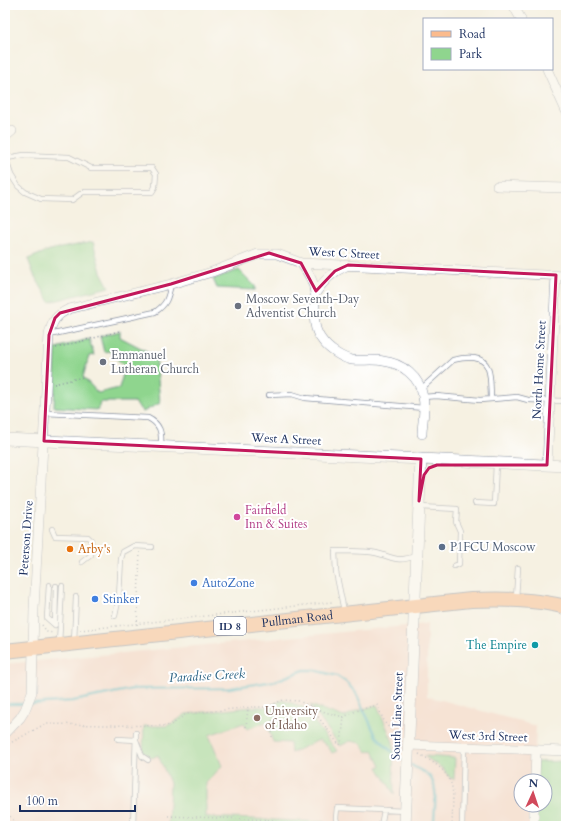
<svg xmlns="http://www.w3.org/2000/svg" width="571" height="831" font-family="Cardo,serif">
<rect width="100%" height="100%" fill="#fff"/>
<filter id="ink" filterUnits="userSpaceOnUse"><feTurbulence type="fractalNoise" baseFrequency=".025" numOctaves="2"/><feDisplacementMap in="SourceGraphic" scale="8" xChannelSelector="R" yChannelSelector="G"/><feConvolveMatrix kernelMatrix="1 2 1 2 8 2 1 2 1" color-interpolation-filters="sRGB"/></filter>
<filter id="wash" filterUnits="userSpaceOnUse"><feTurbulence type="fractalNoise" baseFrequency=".012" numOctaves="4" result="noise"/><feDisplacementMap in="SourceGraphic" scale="16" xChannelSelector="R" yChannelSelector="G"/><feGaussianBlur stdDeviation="0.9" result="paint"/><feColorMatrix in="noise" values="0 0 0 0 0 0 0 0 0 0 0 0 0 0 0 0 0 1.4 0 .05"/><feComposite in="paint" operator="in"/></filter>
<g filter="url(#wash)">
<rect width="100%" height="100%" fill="#f6f1e2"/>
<path fill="#f6d2c4" d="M427 624V696L536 726 534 781H521V805H534L533 826H5V664Z"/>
<path fill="#8fd58e" stroke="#558276" d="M93 242 101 272 109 287 50 302 34 275 28 259 50 250Z
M239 270 255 286V290L217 288 213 279Z
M120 331V337L156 356 160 403 143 412 134 402H100L98 410 54 407 56 348 89 339 94 355 89 356 83 377 98 393 119 388 125 367 109 351 104 352 100 336Z
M283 700 303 707 337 751 332 753 328 746 319 740 291 753 290 743 273 742 266 722 247 729 244 723 209 735 222 766 206 783V817L324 822V826H168L170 783 158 755 152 758 143 752 144 726H166L173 723 186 714 252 707H267Z
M310 705 344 717 356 711 377 705 393 742 394 794 378 767 381 766 373 750 367 752 361 743 350 741 340 746Z
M424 756 455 758 454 779 450 778 442 768Z
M566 761V826H534V805H545V781H535L536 762Z"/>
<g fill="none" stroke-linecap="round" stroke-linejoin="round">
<path stroke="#3aaab7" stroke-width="2.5" d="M5 704H25
M30 704 73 701 133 689 230 688 275 681 304 670H314L337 676 346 682 356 693 376 736 390 750 405 761
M411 765C416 768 422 771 427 774 441 785 433 811 434 826"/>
</g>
</g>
<g filter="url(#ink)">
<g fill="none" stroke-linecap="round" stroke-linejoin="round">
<defs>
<path id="service" d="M5 157 11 175 18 186 25 192 41 199 72 200 83 192H152L155 187 156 174 152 168H91L69 157 24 155 7 158
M49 335 155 312C167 304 168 298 171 284
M421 389 453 360C492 351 490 369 491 399
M269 395 292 394 305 398 424 408
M423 397 436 396 480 400 517 397 528 400 566 401
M45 413 148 418C160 424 162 432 161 445
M475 503 494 504 496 464
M420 507 457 509 456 522 460 531 459 564 454 566
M52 529 55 536 88 537 91 540V555L82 562
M49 585 47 618 55 625
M516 598 518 568
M344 611 336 572 335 551C348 552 363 550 376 553 394 557 395 563 416 556
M115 616 119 597 121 559 123 552 134 546 152 547
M55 625 56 586
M74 642 76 597
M59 644 62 586
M118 739 136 740 142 756 148 760
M133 826 136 733
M338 826 336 818 337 808 406 811
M381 826 384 810
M462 826 464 747"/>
<path id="minor" d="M513 5 521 19
M547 69 566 111
M5 137 12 131
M497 186 566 188
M301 263C308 272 314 281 315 293 316 309 310 325 322 340 328 349 342 358 352 360 362 361 373 359 383 361 402 363 420 377 423 397 426 409 422 423 422 434
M315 294C323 281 332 272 346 266
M547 465 556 275
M5 734 20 718 25 710 32 692 34 609 49 335C52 321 56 315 69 309L171 284 212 272 258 254H277L301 263 566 276
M409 745 566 751
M535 781 536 750
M534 826V805"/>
<path id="tertiary" d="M5 439 566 466
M405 826 421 459"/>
<g id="primary">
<path id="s1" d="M5 651 471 600C504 599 534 599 566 607"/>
</g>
</defs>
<use href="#service" stroke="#8890a0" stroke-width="6"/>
<use href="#minor" stroke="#8890a0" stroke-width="10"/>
<use href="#tertiary" stroke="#8890a0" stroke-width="12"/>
<use href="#primary" stroke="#8890a0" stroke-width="16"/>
<path stroke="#8890a0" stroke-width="1.5" stroke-dasharray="1 3" stroke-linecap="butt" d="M56 348 120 331
M54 384 83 377
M42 625 47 632 54 633
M137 625 140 551
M80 630 332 602
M311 707 339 745 341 744 344 717
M246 727 248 708
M268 728 272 726
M272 737 273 704
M5 746 45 724 166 726 173 724 186 714 252 707H267L283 700 298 701 325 712 344 717 356 711 377 705 385 723 400 740
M419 754C459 776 453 785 452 826
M5 810 18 826
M168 816 272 820 280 823V826"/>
<use href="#service" stroke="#fff" stroke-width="4.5"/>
<use href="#minor" stroke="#fff" stroke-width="9"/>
<use href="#tertiary" stroke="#fff" stroke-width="11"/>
<use href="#primary" stroke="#fbbb8d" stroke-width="14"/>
</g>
</g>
<path d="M0 0H571V831H0ZM269 253 301 263 316 291 335 271 348 265 556 275 547 465H437L429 468 424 475 419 501 421 459 44 441 49 335 55 318 60 313 171 284Z" fill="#f6f1e2" fill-opacity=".55" fill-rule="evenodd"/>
<path fill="none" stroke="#c2185b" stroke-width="3" stroke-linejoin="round" d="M269 253 301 263 316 291 335 271 348 265 556 275 547 465H437L429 468 424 475 419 501 421 459 44 441 49 335 55 318 60 313 171 284Z"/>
<g fill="#6b7280" stroke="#fff" stroke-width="1.5">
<circle cx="238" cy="306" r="4"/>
<circle cx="103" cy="362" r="4"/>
</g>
<circle fill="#d1479c" stroke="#fff" stroke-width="1.5" cx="237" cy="517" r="4"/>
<circle fill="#5c6f8a" stroke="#fff" stroke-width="1.5" cx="442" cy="547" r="4"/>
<circle fill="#e8710a" stroke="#fff" stroke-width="1.5" cx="70" cy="549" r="4"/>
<g fill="#3f7fe0" stroke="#fff" stroke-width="1.5">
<circle cx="194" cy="583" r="4"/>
<circle cx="95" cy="599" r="4"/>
</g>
<circle fill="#0f9aa8" stroke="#fff" stroke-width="1.5" cx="535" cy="645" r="4"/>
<circle fill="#8d6e63" stroke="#fff" stroke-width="1.5" cx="257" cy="718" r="4"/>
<g text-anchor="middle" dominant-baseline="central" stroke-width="4" stroke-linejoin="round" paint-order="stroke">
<rect fill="#fff" stroke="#5f6d8e" stroke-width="1" x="214" y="617" width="32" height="18" rx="3"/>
<g font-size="11" font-weight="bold" fill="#1b2f5e">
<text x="230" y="626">ID 8</text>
</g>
<g font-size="12" fill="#1b2f5e" stroke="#fff">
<text transform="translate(344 253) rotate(3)">West C Street</text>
<text transform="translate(539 370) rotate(-87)">North Home Street</text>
<text transform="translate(286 439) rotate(3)">West A Street</text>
<text transform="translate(26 538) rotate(-86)">Peterson Drive</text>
<text stroke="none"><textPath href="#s1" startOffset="294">Pullman Road</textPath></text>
<text transform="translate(397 716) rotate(-88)">South Line Street</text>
<text transform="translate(488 736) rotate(2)">West 3rd Street</text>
</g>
<g font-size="12" fill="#5b616d" stroke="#fff" text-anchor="start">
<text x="246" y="299">Moscow Seventh-Day<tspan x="246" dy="14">Adventist Church</tspan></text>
<text x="111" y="355">Emmanuel<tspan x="111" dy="14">Lutheran Church</tspan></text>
</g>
<g font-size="12" fill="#b23c85" stroke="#fff" text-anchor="start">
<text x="245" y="510">Fairfield<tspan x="245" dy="14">Inn &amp; Suites</tspan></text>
</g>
<g font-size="12" fill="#4e5e75" stroke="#fff" text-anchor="start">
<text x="450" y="547">P1FCU Moscow</text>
</g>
<g font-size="12" fill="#c56008" stroke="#fff" text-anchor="start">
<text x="78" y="549">Arby's</text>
</g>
<g font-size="12" fill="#366cbe" stroke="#fff" text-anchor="start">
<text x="202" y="583">AutoZone</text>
<text x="103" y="599">Stinker</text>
</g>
<g font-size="12" fill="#0d838f" stroke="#fff" text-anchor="end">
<text x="527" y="645">The Empire</text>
</g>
<g font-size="12" fill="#785e54" stroke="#fff" text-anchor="start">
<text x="265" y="711">University<tspan x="265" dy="14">of Idaho</tspan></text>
</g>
<g font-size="13" font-style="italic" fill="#276082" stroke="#fff">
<text transform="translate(207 676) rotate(-3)">Paradise Creek</text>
</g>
</g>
<rect width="571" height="831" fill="none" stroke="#fff" stroke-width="20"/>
<rect x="423" y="18" width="130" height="52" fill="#ffffff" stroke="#a4acbf"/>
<rect x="431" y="31" width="20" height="6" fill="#fbbb8d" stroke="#a4acbf"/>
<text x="459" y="38" font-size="12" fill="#1b2f5e">Road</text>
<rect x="431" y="48" width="20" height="12" fill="#8fd58e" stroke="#a4acbf"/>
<text x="459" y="58" font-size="12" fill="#1b2f5e">Park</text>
<g transform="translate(533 793) rotate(3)"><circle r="19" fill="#ffffff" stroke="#a4acbf"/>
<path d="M0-3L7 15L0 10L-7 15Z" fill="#d1495b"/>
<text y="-6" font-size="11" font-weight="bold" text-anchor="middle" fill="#1b2f5e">N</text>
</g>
<path d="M20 805v6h115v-6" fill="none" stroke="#1b2f5e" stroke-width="2"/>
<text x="26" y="805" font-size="12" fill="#1b2f5e" stroke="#ffffff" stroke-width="3" paint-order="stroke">100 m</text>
</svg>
